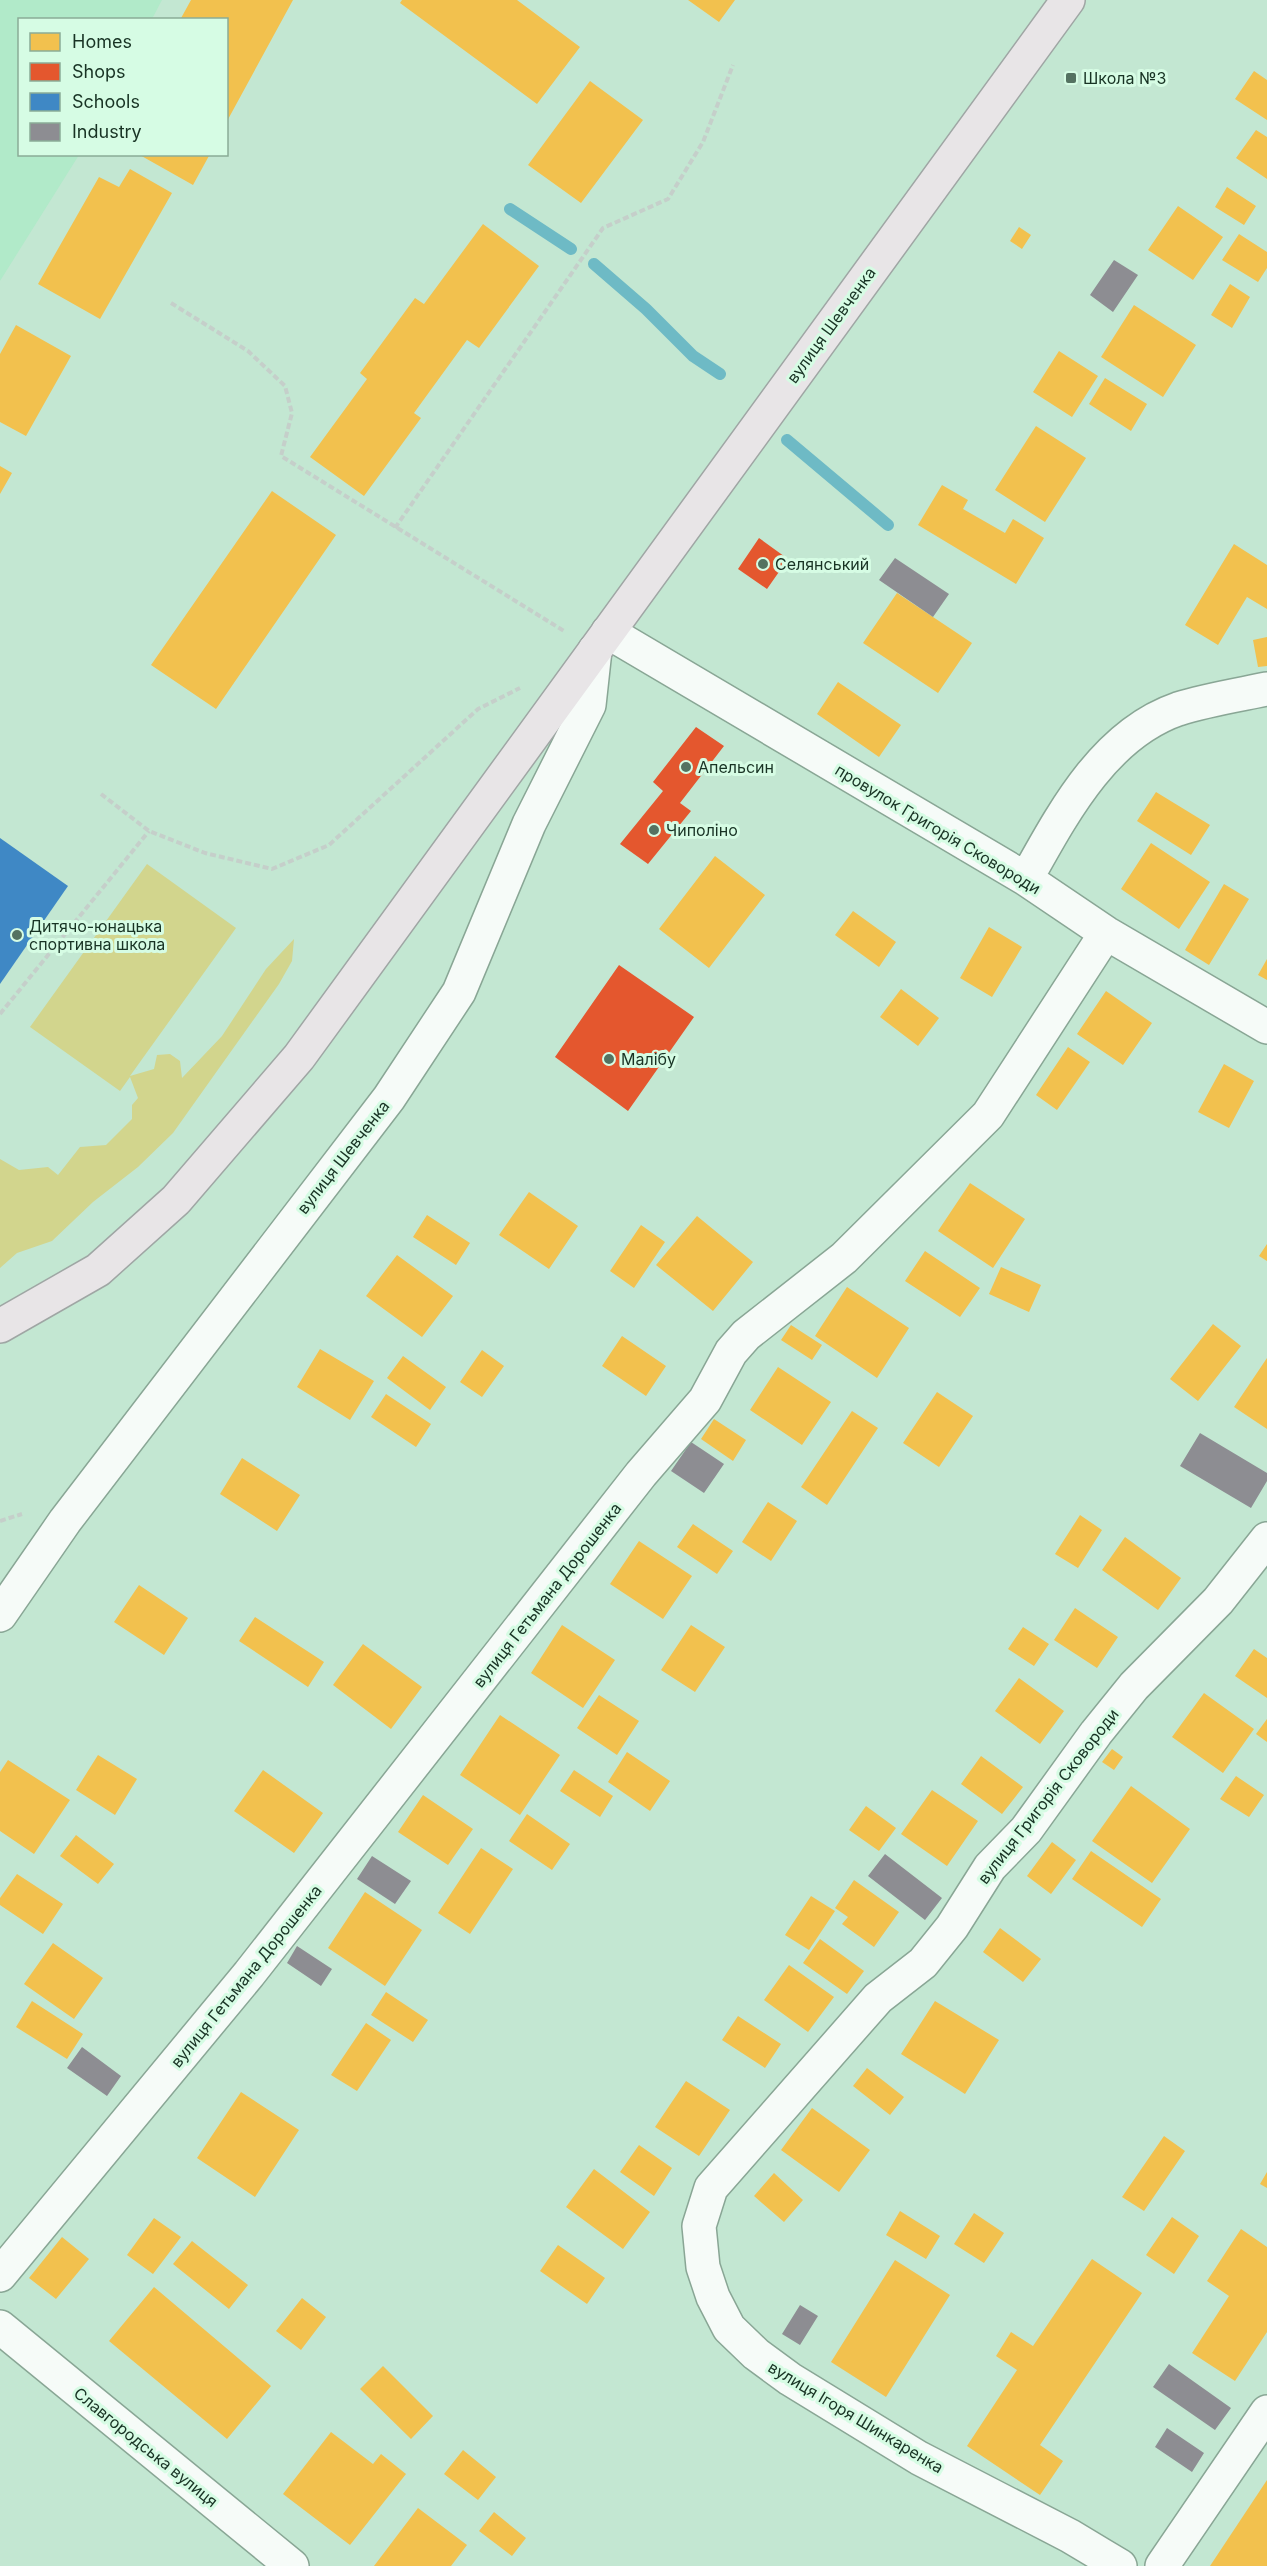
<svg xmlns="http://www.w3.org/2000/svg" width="1267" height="2566" font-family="Inter,sans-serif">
<rect width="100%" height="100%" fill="#c3e7d2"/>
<path fill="#b1eac9" d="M0 0H162L152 19 20 20V154L79 155 0 281Z"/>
<path fill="#d2d58d" d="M147 864 236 928 130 1076 154 1069 157 1055 170 1054 180 1061 182 1078 222 1036 266 969 294 939 292 961 279 984 173 1133 138 1167 93 1202 52 1241 17 1253 0 1268V1159L19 1170 48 1167 58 1175 80 1147 106 1145 132 1119V1105L138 1098 130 1077 120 1091 30 1027Z"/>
<path fill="#f2c14e" d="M191 0H293L226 123V20H180Z
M402 0H517L580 47 537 104 400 3Z
M688 0H735L719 22Z
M1254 71 1267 80V120L1235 99Z
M590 81 643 120 581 203 528 165Z
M1256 130 1267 137V179L1236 158Z
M138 154H210L193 185Z
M130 169 172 193 100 319 38 284 99 177 119 187Z
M1227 187 1256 206 1244 225 1215 207Z
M1178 206 1223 237 1193 280 1148 250Z
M483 224 539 266 479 348 467 340 414 413 421 418 364 496 310 457 367 379 360 373 415 298 424 304Z
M1019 227 1031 235 1022 249 1010 241Z
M1239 234 1267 252V268L1258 282 1222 260Z
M1230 284 1250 297 1232 328 1211 315Z
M1134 305 1196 345 1163 397 1101 357Z
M16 325 71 356 26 436 0 422V354Z
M1059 351 1098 376 1072 417 1033 392Z
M1105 378 1147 404 1131 431 1089 404Z
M1036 426 1086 458 1045 522 995 490Z
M0 466 12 473 0 494Z
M942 485 968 500 963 509 1005 533 1013 519 1044 538 1016 584 918 525Z
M272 491 336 535 216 709 151 665Z
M1234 544 1267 565V609L1247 597 1218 645 1185 625Z
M897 593 972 643 938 693 863 643Z
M1267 637V666L1258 667 1253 640Z
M838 682 901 725 879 757 817 714Z
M1156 792 1210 825 1191 855 1137 821Z
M1151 843 1210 882 1179 929 1121 889Z
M715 856 765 895 709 968 659 929Z
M1224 884 1249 899 1209 965 1185 950Z
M853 911 896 942 879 967 835 935Z
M989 927 1022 947 992 997 960 978Z
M1267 959V980L1258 975Z
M901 989 939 1018 918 1046 880 1017Z
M1106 991 1152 1023 1123 1065 1077 1034Z
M1068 1047 1090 1062 1057 1110 1036 1095Z
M1224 1064 1254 1081 1229 1128 1198 1112Z
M970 1183 1025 1219 993 1268 938 1231Z
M529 1192 578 1226 549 1269 499 1235Z
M427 1215 470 1243 456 1265 413 1237Z
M697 1216 753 1262 713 1311 656 1265Z
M641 1225 665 1242 634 1288 610 1271Z
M1267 1244V1261L1259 1256Z
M925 1251 980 1288 960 1317 905 1281Z
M397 1255 453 1296 422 1337 366 1296Z
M1001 1267 1041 1285 1029 1312 989 1294Z
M847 1287 909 1328 877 1378 815 1336Z
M1213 1324 1241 1346 1198 1401 1170 1379Z
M791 1325 822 1345 812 1360 781 1340Z
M622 1336 666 1366 646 1396 602 1366Z
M320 1349 374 1381 350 1420 297 1387Z
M482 1350 504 1366 482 1397 460 1382Z
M403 1356 446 1387 430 1410 387 1378Z
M1267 1358V1429L1234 1407Z
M778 1367 831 1402 802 1445 750 1410Z
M937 1392 973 1416 939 1467 903 1443Z
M386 1394 431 1424 416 1447 371 1417Z
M852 1411 878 1428 827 1505 801 1487Z
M714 1419 746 1440 733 1461 701 1439Z
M242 1458 300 1495 277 1531 220 1494Z
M768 1502 797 1521 771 1561 742 1542Z
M1080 1515 1102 1530 1078 1568 1055 1554Z
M693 1524 733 1551 717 1574 677 1547Z
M1125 1537 1181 1578 1158 1610 1102 1570Z
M639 1541 692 1576 663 1619 610 1584Z
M139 1585 188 1618 164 1655 114 1622Z
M1075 1608 1118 1637 1097 1668 1054 1640Z
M255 1617 324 1662 308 1687 239 1641Z
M562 1625 615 1660 583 1708 531 1673Z
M691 1625 725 1647 695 1692 661 1670Z
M1023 1627 1049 1644 1034 1666 1008 1649Z
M363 1644 422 1687 391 1729 333 1685Z
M1254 1649 1267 1658V1698L1235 1676Z
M1019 1678 1064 1711 1040 1744 995 1711Z
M1204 1693 1254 1729 1223 1773 1172 1737Z
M599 1695 639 1721 617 1755 577 1728Z
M500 1715 560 1755 520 1815 460 1775Z
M1267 1719V1742L1256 1734Z
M1112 1749 1123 1757 1114 1770 1102 1762Z
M627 1752 670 1781 650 1811 608 1782Z
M98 1755 137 1779 115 1815 76 1790Z
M981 1756 1023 1787 1002 1814 961 1784Z
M8 1760 70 1800 34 1854 0 1831V1772Z
M263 1770 323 1813 294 1853 234 1811Z
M574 1770 613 1796 600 1817 560 1791Z
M1236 1776 1264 1795 1249 1817 1220 1799Z
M1131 1786 1190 1829 1152 1883 1092 1841Z
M932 1790 978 1821 947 1866 901 1834Z
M423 1795 473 1829 448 1865 398 1832Z
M866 1806 896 1828 879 1851 849 1830Z
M527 1814 570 1844 552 1870 509 1841Z
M76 1835 114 1864 98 1884 60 1856Z
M1052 1842 1076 1860 1051 1894 1027 1876Z
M481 1848 513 1869 470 1934 438 1913Z
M1091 1851 1161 1899 1142 1927 1072 1879Z
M17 1874 63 1904 43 1934 0 1905V1898Z
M854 1880 899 1912 874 1947 842 1924 848 1917 835 1908Z
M365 1892 422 1930 385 1986 328 1948Z
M811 1896 835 1911 809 1950 785 1935Z
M1000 1928 1041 1959 1023 1982 983 1952Z
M820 1939 864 1971 847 1994 803 1963Z
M53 1943 103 1978 74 2019 24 1984Z
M789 1965 834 1997 808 2032 764 2000Z
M386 1992 428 2020 413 2042 371 2015Z
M32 2001 83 2034 67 2059 16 2027Z
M935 2001 999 2040 965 2094 901 2054Z
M738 2016 781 2044 765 2068 722 2040Z
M366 2023 391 2040 357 2091 331 2075Z
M867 2068 904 2097 890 2115 853 2086Z
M686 2081 730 2110 699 2156 655 2127Z
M241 2092 299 2130 255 2197 197 2158Z
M812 2108 870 2150 839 2192 781 2150Z
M1164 2136 1185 2151 1144 2211 1122 2197Z
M639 2145 672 2168 654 2196 620 2172Z
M594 2169 650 2212 623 2249 566 2207Z
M1267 2172V2188L1260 2184Z
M774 2173 803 2200 784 2222 754 2196Z
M900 2211 940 2236 926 2259 886 2235Z
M974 2213 1004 2233 984 2263 954 2244Z
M1172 2217 1199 2236 1174 2274 1146 2255Z
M154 2218 181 2237 153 2274 127 2255Z
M1241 2229 1267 2247V2332L1235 2381 1192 2353 1229 2296 1207 2281Z
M62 2237 89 2259 56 2299 29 2278Z
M192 2241 248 2285 229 2309 173 2264Z
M558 2245 605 2278 587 2304 540 2271Z
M1092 2259 1142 2293 1040 2445 1063 2461 1040 2495 967 2446 1017 2370 996 2356 1011 2332 1033 2346Z
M895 2260 950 2295 886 2397 831 2362Z
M154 2287 271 2386 227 2439 109 2341Z
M302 2298 326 2317 301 2350 276 2331Z
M383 2366 433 2416 411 2439 360 2389Z
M331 2432 373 2464 381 2454 406 2474 350 2545 283 2494Z
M463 2450 496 2477 478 2500 444 2474Z
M1267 2480V2566H1210Z
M418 2508 467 2545 451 2566H374Z
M494 2512 526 2538 512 2556 479 2531Z"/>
<path fill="#e4572e" d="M759 538 788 559 767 589 738 569Z
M696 727 724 746 680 803 691 811 648 864 620 844 663 791 653 782Z
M619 965 694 1017 628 1111 555 1057Z"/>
<path fill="#3f88c5" d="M0 838 68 886 0 984Z"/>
<path fill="#8d8d92" d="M1114 260 1138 275 1113 312 1090 295Z
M895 558 949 594 933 617 879 580Z
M1200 1433 1267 1473V1481L1251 1508 1180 1466Z
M691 1442 724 1464 704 1493 671 1471Z
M885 1854 942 1898 925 1920 868 1876Z
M372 1856 411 1881 395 1904 357 1879Z
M297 1946 332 1969 321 1986 287 1963Z
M82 2047 121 2076 107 2096 67 2068Z
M800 2305 818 2316 800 2345 782 2334Z
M1169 2364 1231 2408 1215 2430 1153 2387Z
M1167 2428 1204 2453 1192 2472 1155 2447Z"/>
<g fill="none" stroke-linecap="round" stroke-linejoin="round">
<path stroke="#6ebac5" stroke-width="12" d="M510 209 571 249
M594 264 646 309 693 356 720 374
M787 440 888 525"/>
<defs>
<path id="street" d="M608 632 1026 879 1106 933 1267 1027
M1026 879C1062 815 1103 735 1178 709 1206 700 1238 695 1267 689
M0 2275 249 1974 641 1474 705 1400 731 1352 746 1335 844 1258 988 1115 1106 933
M0 2327 292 2566
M1120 2566 1070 2536 919 2458 790 2379 756 2354 729 2328 713 2297 703 2267 699 2226 711 2188 878 1998 923 1963 952 1927 990 1867 1026 1830 1096 1733 1134 1686 1218 1601 1267 1539
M1162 2566 1267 2412"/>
<path id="secondary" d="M0 1615 65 1521 389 1098 459 992 529 824 589 705 595 650"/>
<path id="primary" d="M0 1326 98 1270 176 1200 299 1057 1068 0"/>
</defs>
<use href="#street" stroke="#89a695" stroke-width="36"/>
<use href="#secondary" stroke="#89a695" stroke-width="36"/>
<use href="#primary" stroke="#9fa6a4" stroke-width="36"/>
<path stroke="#c5cfca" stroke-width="4" stroke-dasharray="6 3" stroke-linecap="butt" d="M171 303 248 351 285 386 292 413 281 456 564 631
M395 528 603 228 668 199 703 142 733 65
M101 794 149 831 205 853 272 869 329 845 478 709 520 688
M0 1014 149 831
M0 1521 22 1514"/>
<use href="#street" stroke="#f6fbf8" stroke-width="33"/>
<use href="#secondary" stroke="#f6fbf8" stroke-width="33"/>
<use href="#primary" stroke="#e8e5e7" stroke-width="33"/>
</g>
<g fill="#547261" stroke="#d6fce4" stroke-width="2">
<rect x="1065" y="72" width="12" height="12" rx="3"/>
<circle cx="763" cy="564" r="6"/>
<circle cx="686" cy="767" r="6"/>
<circle cx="654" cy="830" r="6"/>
<circle cx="17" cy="935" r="6"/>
<circle cx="609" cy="1059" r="6"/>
</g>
<g text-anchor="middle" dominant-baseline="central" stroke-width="6" stroke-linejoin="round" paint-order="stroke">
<g font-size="16" fill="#183324" stroke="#d6fce4" text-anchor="start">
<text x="1083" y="78">Школа №3</text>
<text x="775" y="564">Селянський</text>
<text x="698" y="767">Апельсин</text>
<text x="666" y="830">Чиполіно</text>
<text x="29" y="926">Дитячо-юнацька<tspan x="29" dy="18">спортивна школа</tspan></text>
<text x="621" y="1059">Малібу</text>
</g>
<g font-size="16" fill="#183324" stroke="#d6fce4">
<text transform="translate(831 325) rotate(-54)">вулиця Шевченка</text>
<text transform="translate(938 829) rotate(31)">провулок Григорія Сковороди</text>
<text transform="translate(343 1157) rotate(-52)">вулиця Шевченка</text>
<text transform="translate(547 1595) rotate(-52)">вулиця Гетьмана Дорошенка</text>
<text transform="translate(1048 1796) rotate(-52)">вулиця Григорія Сковороди</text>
<text transform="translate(246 1976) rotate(-51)">вулиця Гетьмана Дорошенка</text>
<text transform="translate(856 2417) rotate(31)">вулиця Ігоря Шинкаренка</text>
<text transform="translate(146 2447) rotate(39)">Славгородська вулиця</text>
</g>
</g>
<rect x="18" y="18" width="210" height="138" fill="#d6fce4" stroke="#8aac97" stroke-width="1.5"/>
<rect x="30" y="33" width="30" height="18" fill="#f2c14e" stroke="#8aac97" stroke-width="1.5"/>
<text x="72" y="48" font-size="18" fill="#183324">Homes</text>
<rect x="30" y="63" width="30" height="18" fill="#e4572e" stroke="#8aac97" stroke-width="1.5"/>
<text x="72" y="78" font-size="18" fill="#183324">Shops</text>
<rect x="30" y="93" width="30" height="18" fill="#3f88c5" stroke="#8aac97" stroke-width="1.5"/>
<text x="72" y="108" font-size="18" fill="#183324">Schools</text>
<rect x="30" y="123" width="30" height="18" fill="#8d8d92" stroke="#8aac97" stroke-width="1.5"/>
<text x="72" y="138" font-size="18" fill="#183324">Industry</text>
</svg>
